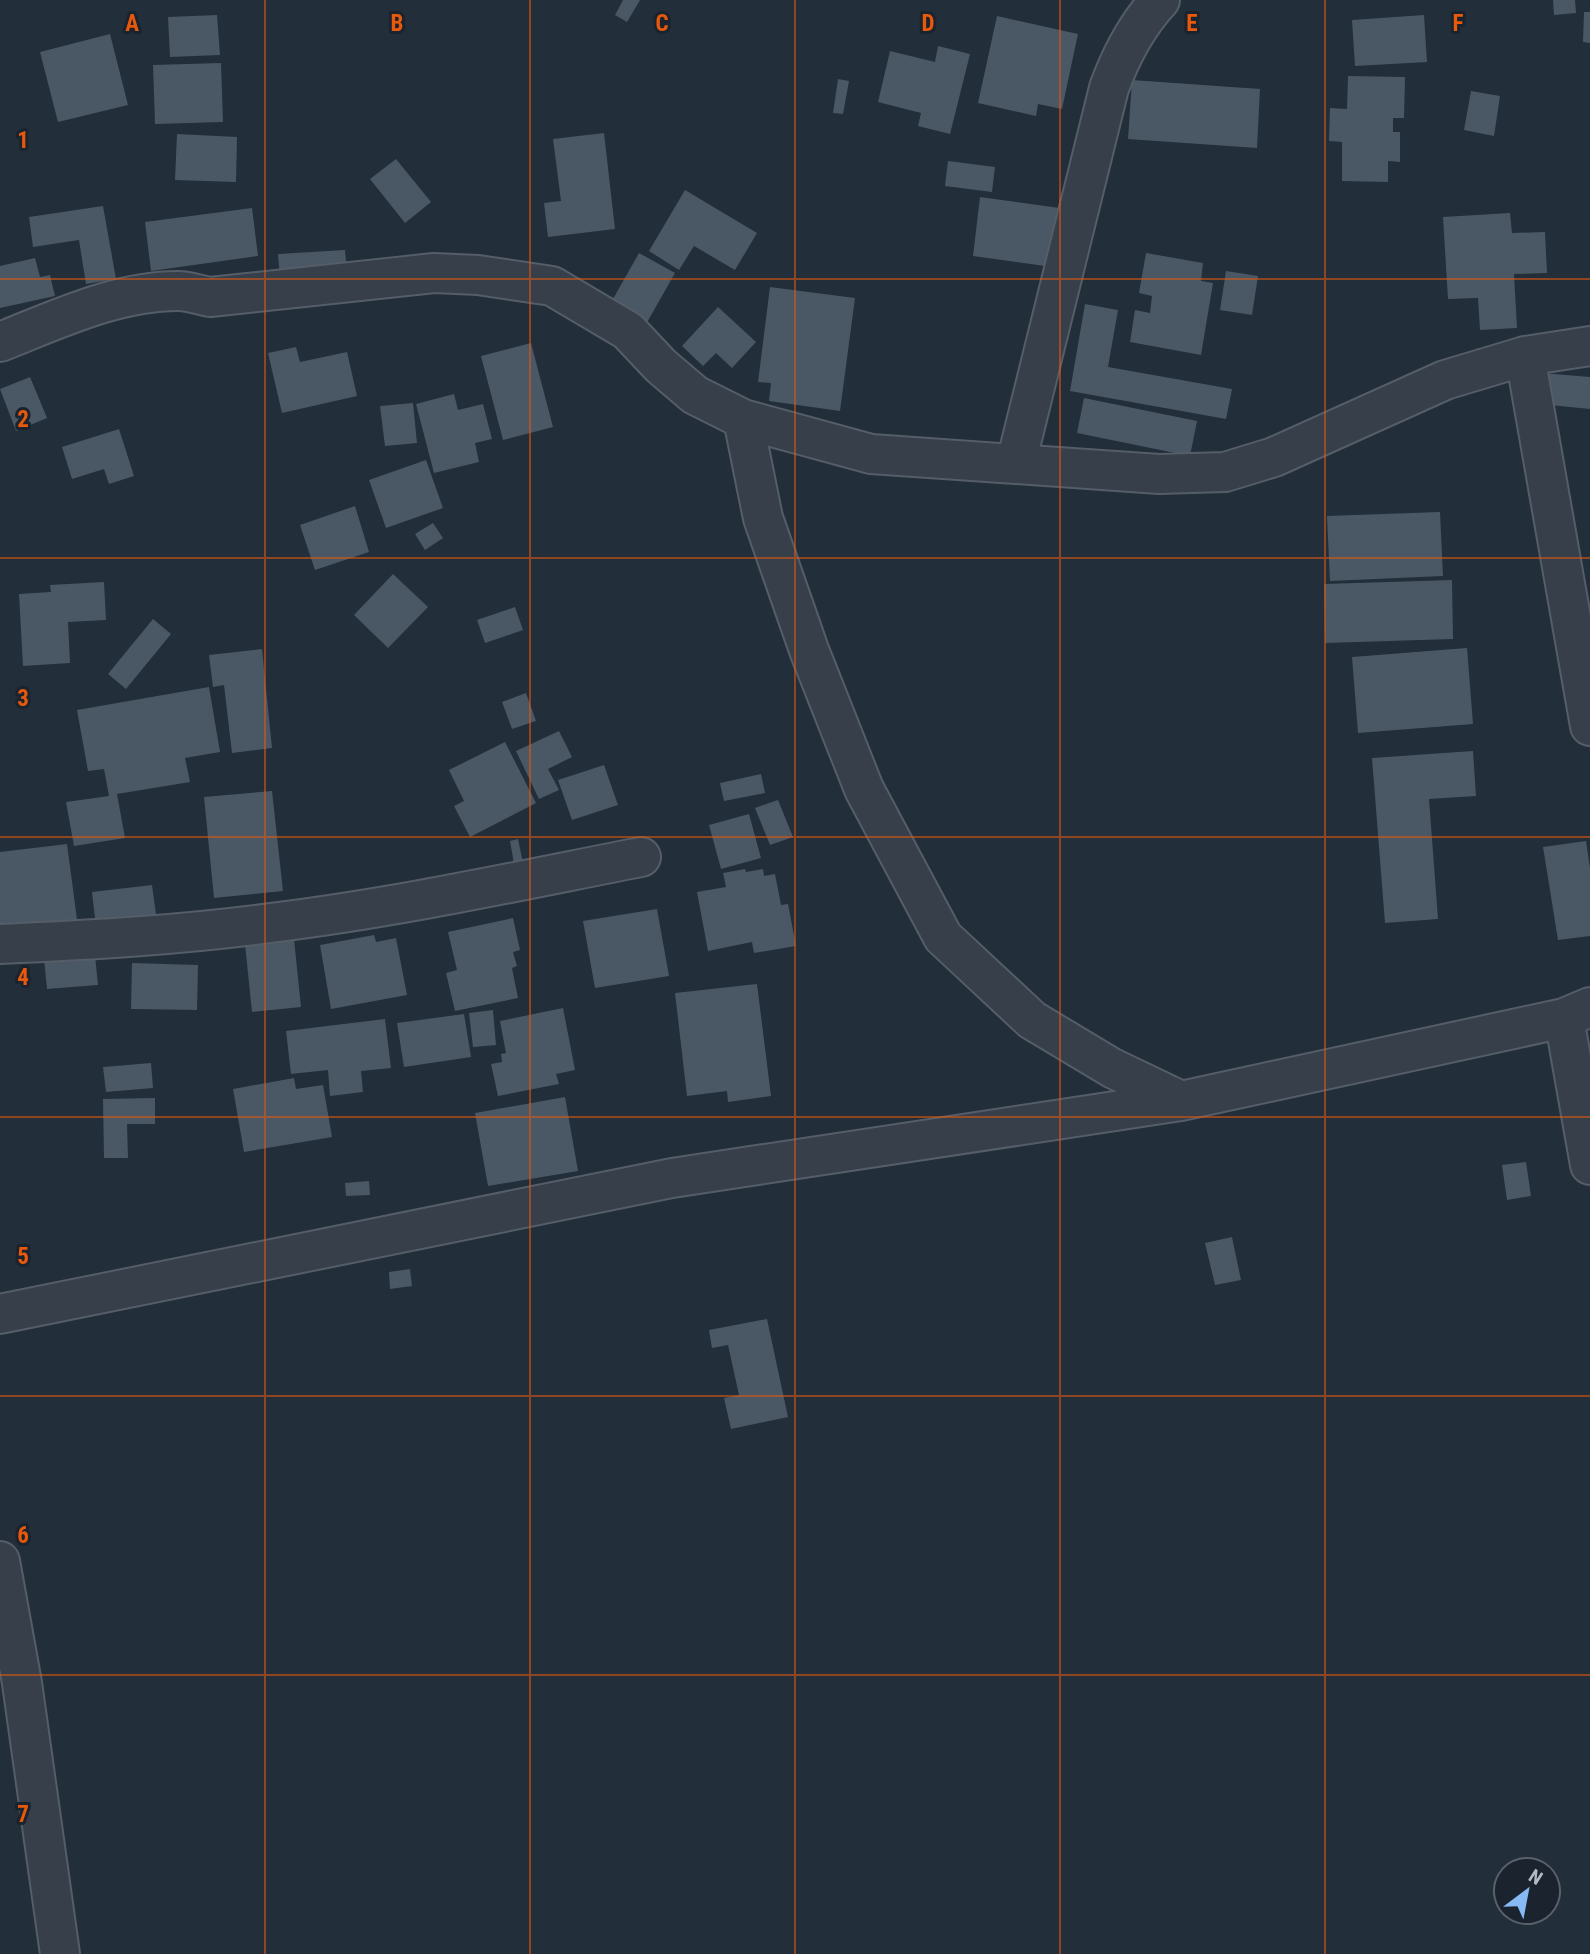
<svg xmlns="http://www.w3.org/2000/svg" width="1590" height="1954" font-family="'Roboto Condensed',sans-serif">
<rect width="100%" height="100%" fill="#222e39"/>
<path fill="#4a5865" d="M623 0H640L627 22 615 15Z
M1553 0H1575L1576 13 1554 15Z
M1584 12H1590V43L1583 42Z
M217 15 220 55 170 57 168 17Z
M1424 15 1427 62 1355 66 1352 20Z
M997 16 1078 34 1062 109 1038 104 1036 116 978 103Z
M110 34 128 105 58 122 40 52Z
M938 46 970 54 950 134 918 126 921 113 878 102 890 51 935 62Z
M221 63 223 122 155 124 153 65Z
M1348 76 1405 77 1404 118H1393V132H1400V162L1388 161V182L1342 181V142L1329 141 1330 108 1347 109Z
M838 79 849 81 843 114 833 113Z
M1132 80 1260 89 1257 148 1128 139Z
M1471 91 1500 96 1494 136 1464 130Z
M604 133 615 229 548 237 544 203 561 201 553 139Z
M177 134 237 137 236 182 175 180Z
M396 159 431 202 405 223 370 179Z
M948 161 995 167 992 192 945 186Z
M685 190 757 233 735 270 694 246 679 270 649 251Z
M980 197 1067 209 1060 268 973 256Z
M103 206 116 279 86 284 79 240 33 247 29 217Z
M252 208 258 256 151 271 145 222Z
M1510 213 1512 233 1545 232 1547 273 1514 274 1517 328 1480 330 1478 298 1448 299 1443 217Z
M345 250 347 273 280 278 278 254Z
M639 253 675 273 645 326 609 306Z
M1146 253 1203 263 1201 281 1213 283 1201 355 1130 342 1135 310 1150 313 1152 296 1139 293Z
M35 258 40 277 50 275 55 296 0 308V266Z
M1226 271 1258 276 1252 315 1220 310Z
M770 287 855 298 840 411 769 401 771 383 758 382Z
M1085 304 1118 310 1108 367 1232 389 1226 419 1070 391Z
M718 307 756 342 732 368 716 353 703 366 682 346Z
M531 343 553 427 503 440 481 356Z
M296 347 300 362 347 352 357 396 282 413 268 353Z
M1542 373 1590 377V409L1540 404Z
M30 377 47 418 16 431 0 389Z
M454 394 458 410 483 404 492 439 475 443 479 462 434 473 416 404Z
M1084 398 1197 421 1190 456 1077 433Z
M413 403 417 443 385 446 380 406Z
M119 429 134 476 109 484 104 469 72 479 62 447Z
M426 460 443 508 386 528 369 480Z
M355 506 369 552 315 570 300 525Z
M1440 512 1443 576 1330 581 1327 516Z
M433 523 443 538 425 550 415 534Z
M393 574 428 607 388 648 354 615Z
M1452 580 1453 639 1325 643 1324 584Z
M104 582 106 620 68 622 70 663 23 666 19 594 51 592 50 585Z
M515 607 523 630 485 643 477 620Z
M153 619 171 634 126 689 108 674Z
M1467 648 1473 724 1358 733 1352 657Z
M262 649 272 748 232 753 224 685 213 687 209 655Z
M209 687 220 752 185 758 190 782 117 794 125 838 74 846 66 802 109 796 104 769 88 771 77 710Z
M526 693 536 721 512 729 502 702Z
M559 731 572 757 548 769 559 790 539 799 516 751Z
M505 742 536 803 470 837 454 806 464 801 449 770Z
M1473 751 1476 796 1429 799 1438 919 1385 923 1372 758Z
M604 765 618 805 572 820 558 780Z
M761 774 765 793 724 801 720 783Z
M272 791 283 891 214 898 204 797Z
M778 800 793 837 770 845 755 808Z
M749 814 761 858 721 869 709 825Z
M518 839 523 863 514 864 510 841Z
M1586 841 1590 868V936L1558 940 1543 847Z
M67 844 78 927 0 936V852Z
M745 869 746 872 763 869 764 876 775 874 781 905 788 904 796 946 754 953 752 942 708 951 697 892 726 887 723 873Z
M152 885 158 929 97 936 92 892Z
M657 909 669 976 595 988 583 921Z
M513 918 520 950 513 952 517 966 512 968 518 998 455 1011 446 973 457 970 448 932Z
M374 935 376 942 396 938 407 995 331 1009 320 945Z
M294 939 301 1007 252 1012 245 944Z
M95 955 98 985 47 989 44 959Z
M132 963 198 965 197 1010 131 1009Z
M757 984 771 1096 728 1102 727 1091 687 1096 675 993Z
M563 1008 575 1070 556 1074 559 1084 498 1096 491 1064 502 1062 501 1054 506 1053 500 1021Z
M493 1010 496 1045 473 1047 469 1013Z
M464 1014 471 1057 404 1067 397 1023Z
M385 1019 391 1068 361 1071 363 1092 330 1096 328 1070 291 1074 286 1031Z
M151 1063 153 1088 106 1092 103 1067Z
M294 1078 296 1089 323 1085 332 1137 244 1152 233 1089Z
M565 1097 578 1171 488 1186 475 1113Z
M155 1098V1124H127L128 1158H104L103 1099Z
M1526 1162 1531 1196 1507 1200 1502 1165Z
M369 1181 370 1195 346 1196 345 1183Z
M1232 1237 1241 1280 1215 1285 1205 1243Z
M410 1269 412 1286 390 1289 389 1272Z
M767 1319 788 1417 731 1429 724 1398 739 1395 728 1345 712 1348 709 1330Z"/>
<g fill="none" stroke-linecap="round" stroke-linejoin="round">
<defs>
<path id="minor" d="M0 342C56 320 116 291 178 291 188 291 200 295 210 297L434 273 478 275 552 286 628 331 661 366 695 395 743 419 871 454 1159 474 1225 472 1274 457 1445 380 1525 356 1590 346
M1525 356 1590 726
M743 419 763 518 809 650 864 789 943 937 1032 1020 1112 1068 1181 1101
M1016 463 1109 88C1121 55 1136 26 1160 0
M0 944C90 940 181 935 270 923 394 908 518 881 641 857
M1564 1018 1590 1165
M0 1314 672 1178 1181 1101 1564 1018 1590 1007
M0 1561 22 1683 60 1954"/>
</defs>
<use href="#minor" stroke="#545d68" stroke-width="42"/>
<use href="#minor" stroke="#363f4a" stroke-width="38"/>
</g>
<path fill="none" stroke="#e8590c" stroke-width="2" stroke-opacity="0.55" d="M265 0V1954M530 0V1954M795 0V1954M1060 0V1954M1325 0V1954M0 279H1590M0 558H1590M0 837H1590M0 1117H1590M0 1396H1590M0 1675H1590"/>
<g font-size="23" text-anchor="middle" font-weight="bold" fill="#e8590c" stroke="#1b242e" stroke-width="6" stroke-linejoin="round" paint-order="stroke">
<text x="132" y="31">A</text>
<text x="397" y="31">B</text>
<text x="662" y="31">C</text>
<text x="928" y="31">D</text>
<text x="1192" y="31">E</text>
<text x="1458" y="31">F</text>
<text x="23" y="148">1</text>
<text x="23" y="427">2</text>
<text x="23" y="706">3</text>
<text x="23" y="985">4</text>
<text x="23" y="1264">5</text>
<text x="23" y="1543">6</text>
<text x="23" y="1822">7</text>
</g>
<g transform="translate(1527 1891) rotate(32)"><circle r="33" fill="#1b242e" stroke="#57606b" stroke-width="2"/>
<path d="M0-5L12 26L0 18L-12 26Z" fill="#87b9f5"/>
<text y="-10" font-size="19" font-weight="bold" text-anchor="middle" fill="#b1bac6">N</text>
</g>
</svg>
